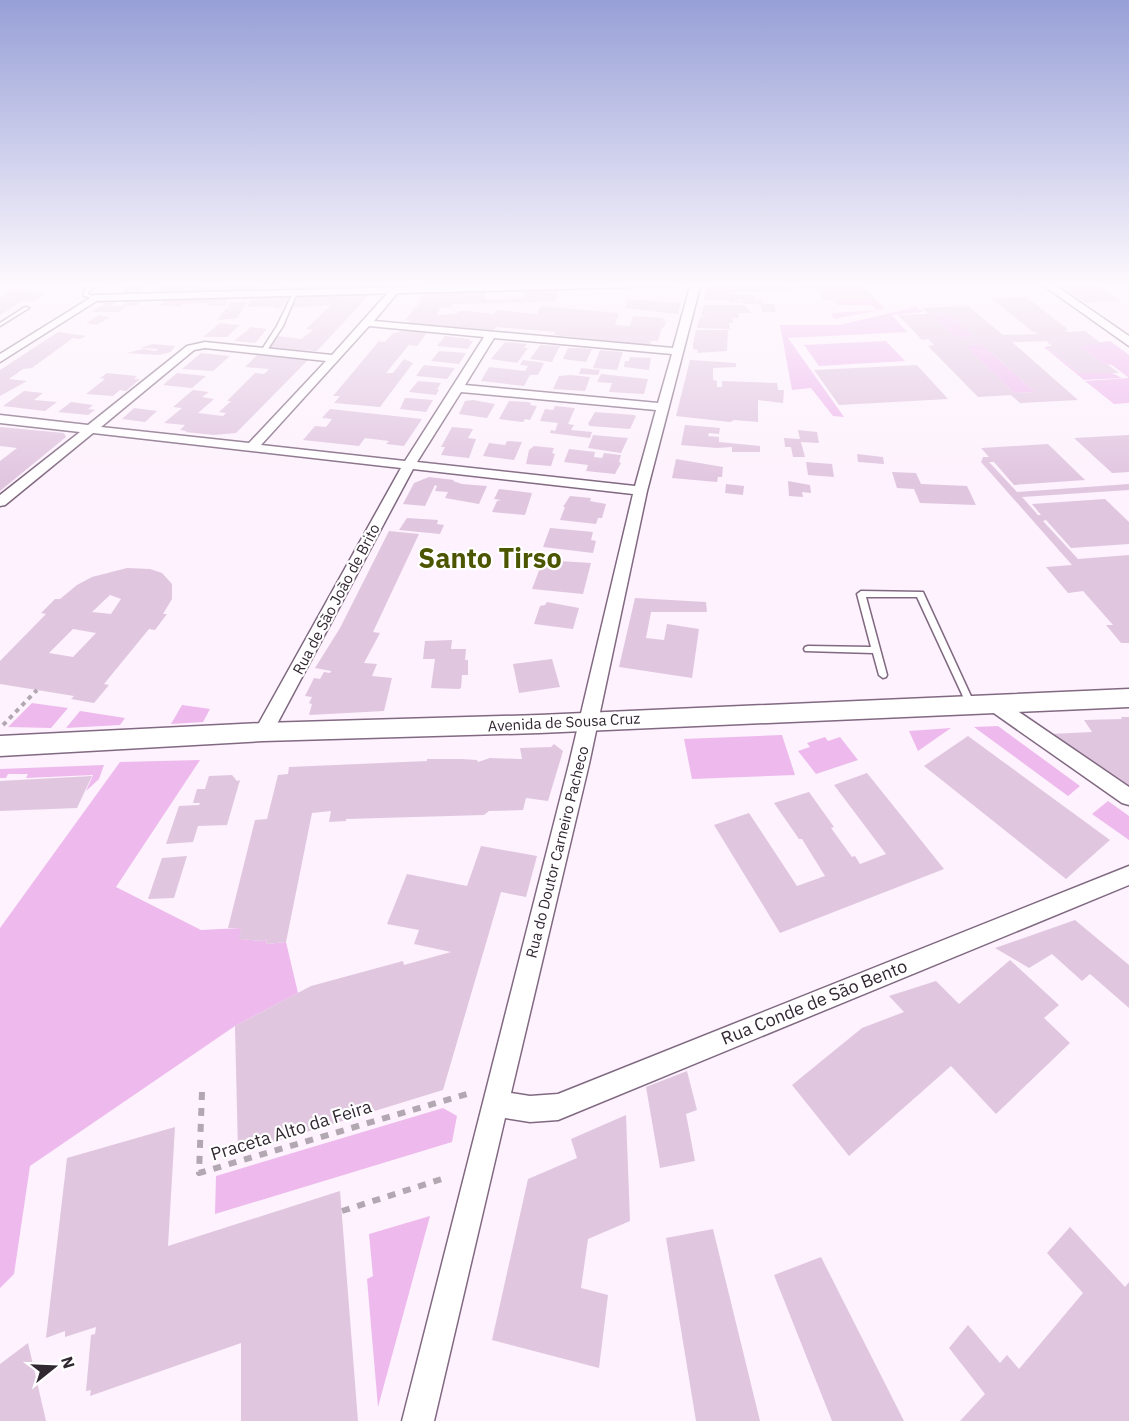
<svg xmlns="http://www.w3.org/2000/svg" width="1129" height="1421" font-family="'IBM Plex Sans',sans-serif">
<rect width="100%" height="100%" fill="#fdf2fd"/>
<path fill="#eebaed" d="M305 283H563L301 289Z
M875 298 885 309 834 319 831 313 876 310 872 305H838L833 300Z
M916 307 923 312 892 315 907 332 788 338 844 417 833 416 811 388 792 390 780 325H839Z
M948 313 975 337 956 338 931 314Z
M886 341 905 361 819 366 804 345Z
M1110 341 1129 355V403L1114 404 1085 381 1129 378 1112 365 1103 364 1078 345Z
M982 344 1035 392 1014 393 964 345Z
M1044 347H1047L1079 373 1108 371 1122 378 1084 380Z
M32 703 68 708 51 728 8 727Z
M182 705 210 709 203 722 171 724Z
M80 711 125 718 120 725 66 728Z
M998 726 1080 786 1068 796 974 727Z
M951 728 918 751 909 731Z
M782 735 795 775 692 779 684 739Z
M825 737 828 741 840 737 858 760 816 774 798 751 810 747 807 743Z
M200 760 116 887 201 930 241 928 240 939 263 941 267 939 266 944 286 942 298 993 235 1026 30 1166 14 1274 0 1288V928L120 762Z
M104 765 99 779 86 791 93 775 26 778 28 774H8L6 778H0V769Z
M1108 801 1129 816V840L1092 814Z
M443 1108 457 1116 452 1142 215 1214 216 1176Z
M430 1216 378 1407 367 1279 373 1276 369 1234Z"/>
<path fill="#e1c6e0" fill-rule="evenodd" d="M128 283H147L139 294H124L122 293Z
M163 283H203L201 287H214L211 292 157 294Z
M252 283 262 284 260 291H220L222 287H230L231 284Z
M282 283H296L293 290H277Z
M786 283 792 291 730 292 732 294 754 295 755 300H762L764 304H774L776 312H762L760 304H743L742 299H740L741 303H730L729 300 704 299 708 285Z
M796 283H861L875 298 823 300 818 289H796L794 286H798Z
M1057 283H1092L1120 301 1086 303Z
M1102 283H1129V286L1108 287Z
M561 289 554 302 452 304V307L441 308 436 315 456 314 459 311H468L494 314 496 310 506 311 537 314 541 306 619 313 615 325 630 326 633 316 664 318 663 321H666L664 328 662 327 658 341H651L650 344H638L554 335 556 332 496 327 494 330 408 323 410 321 405 320 421 301 420 297 427 294 485 292 486 300 524 298 523 290Z
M12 290 47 293 33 302 24 300 0 315V297Z
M369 295 317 351 269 348 278 336 301 339 313 330 306 329 331 305 292 308 297 296Z
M290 296 285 304 279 308H274L275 306 247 307 254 297Z
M230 297 225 306H207L209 303 182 304 180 307 160 305 165 299Z
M1026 297 1069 330H1064L1068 332 1085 331 1102 344 1078 345 1103 364H1107L1119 373H1079L1046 346H1052L1046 341 1012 342 1078 400 1020 403 1011 395 978 397 928 346 934 345 928 339 922 340 898 315 928 314 922 308 968 306 1003 335 1038 334 1032 331 992 299ZM948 313 975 337 956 338 931 314ZM982 344 1035 392 1014 393 964 345Z
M129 300H142L138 305 127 306 119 312H91L108 302 117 301 111 306H122Z
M628 300H641L681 303 678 314 625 308Z
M230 302H247L237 318 218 320 225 309 234 307H227Z
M704 305H745L751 313H738L739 318H732L733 323H729L730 329 697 328 700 317H711L701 316Z
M99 315 110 317 97 325 86 323Z
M220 323 240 325 227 337H203Z
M251 327 267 329 255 343 234 341Z
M696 330H728L727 351 697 353 698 350 693 349V344Z
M402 331 427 333 417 346 409 345 386 373H393L404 359 413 363 380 407 334 403 340 396H333L379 341 385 342 392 334Z
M58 332 86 336 80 339 73 338 32 368 23 369 9 379 27 381 0 396V370Z
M445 336 470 339 469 341H473L468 349 437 346Z
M505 342 527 344 524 348H528L517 363 491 359Z
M153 344 175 346 171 352 159 355 127 353 143 349 156 351 158 349 140 348Z
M540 345 560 346 552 362 530 359Z
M568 348H579L592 349 586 362 563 359Z
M600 350 623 352 617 370 593 368Z
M439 351 466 353 459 364 431 361Z
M201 353 230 356 213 371 182 369Z
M257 355 308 360 236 433 214 435 185 432 187 431 180 430 185 425 164 423 182 408 173 407 193 390 209 392 202 397 214 399 198 413 223 416 226 413 219 412 231 401H227L255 373 264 374 269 369 245 367Z
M630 357 651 358 649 370 624 367 625 361H629Z
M523 360 544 363 538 375H530L524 386 481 381 489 367 525 371 528 366 520 365Z
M690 360 736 363V367L713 368V380L717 381V387H722V381L777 383 778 390H784L783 403 758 400V422L734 420 730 422 676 416Z
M424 365 455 368 447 379 416 376Z
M917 365 948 399 839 405 814 370Z
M581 368 600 370 598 375 579 374Z
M107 373 137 376 134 379H140L126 391 120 390 113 396 86 394 105 379 100 378Z
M177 373 206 376 192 388 163 385Z
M601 374 648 379 644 394 609 392 612 383 597 382Z
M559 376 571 375 590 377 585 391 553 389Z
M418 381 441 383 437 389 439 390 436 395 409 392Z
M24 391 43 393 34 400 57 402 45 411 3 406Z
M405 398H408L433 400 426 412 400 409Z
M473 400 495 404 487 418 459 414 465 401Z
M509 401 528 402 531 403 530 405 537 406 530 420 525 419 523 422 499 419Z
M71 402 93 405 88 409 95 410 88 415 58 412Z
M555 406 575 408 568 424 574 425 571 430 592 432 590 438 550 433 551 430 555 431 558 423 540 421 545 409 553 410Z
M134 408 157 411 145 422 122 419Z
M330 409 422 419 404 446 386 444 389 441 365 438 359 446 303 440 315 426 326 427 332 419 322 418Z
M595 412 634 415 636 416 630 429 590 426 588 424Z
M685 425 720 428 719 434 709 433 708 436 719 437V442L760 446V452H732V447L717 448 681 445Z
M0 427 64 433 66 437 0 491V461L17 448 0 446Z
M452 427 473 429 468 438 476 439 469 458 441 455 445 447H441Z
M798 430 817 432 819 443 801 442 805 457H793L791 447H785L784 438 800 439Z
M593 435 628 438 621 453 588 448Z
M1129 435V472L1112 473 1074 438Z
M507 441 522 442 514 460 483 456 489 443 505 445Z
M1048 444 1085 480 1014 485 994 462H989L1017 492 1129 484V490L1022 497 1038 515H1041L1032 504 1105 499 1129 522V544L1071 548 1046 520 1043 521 1078 559 1129 555V643H1121L1106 625H1113L1083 591 1068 593 1046 567 1072 565 981 462 983 457H989L981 448Z
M534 446 554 448 552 453 555 454 551 466 526 464 529 450Z
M569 449 595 452 594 457 602 458 604 453 621 455 619 462 621 463 615 474 586 471 588 465 564 462Z
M857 454 883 457 884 464 858 462Z
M676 459 723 467 722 477H718L717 482 672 478Z
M806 462 832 464 834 477 808 475Z
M892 472 916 473 921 484 967 486 976 505 920 503 914 489 897 488Z
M429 477 454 480 453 481 462 484 487 486 479 504 445 498 448 492 435 491 437 486 435 485 425 506 403 504 414 483Z
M788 481 810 485 811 493 802 492 803 497 789 496Z
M726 484 744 486 743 495 725 493Z
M499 489 532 493 525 515 492 512 497 501 501 500 494 499Z
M570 496 591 498 590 501 606 504 602 518H598L596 524 560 520 565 507H563Z
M407 518 438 520 437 524 444 525 440 534 399 530Z
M550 528 593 532 591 540 596 541 593 553 543 547Z
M389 531 419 534 373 632 380 633 364 663 377 664 372 676 392 678 384 711 309 715 312 704 309 703 312 697 305 696 314 678 320 679 324 672 330 673 331 671 315 668 340 628Z
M543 560 591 563 583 594 532 589Z
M127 568 150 569 162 573 172 584V599L163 614H167L155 630 149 629 104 684 109 685 94 703 71 699 74 696 0 684V661L46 614 41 613 55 599H60L77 585 92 577ZM110 595 121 599 111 614 92 612ZM73 629 96 633 73 657 49 653Z
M635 598 706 602 707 612H651L646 638 664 640 667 624 699 629 692 678 619 667Z
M547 602 579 608 573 629 534 624 540 606 545 605Z
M452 640 451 649H466L465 660H468V675H462L461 688 459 689 431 688 435 659H423L425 641Z
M552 659 560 687 519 693 513 664Z
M1121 717H1129V787L1119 780 1116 782 1089 763 1091 761 1050 734 1092 732 1084 720 1122 719Z
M968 736 1110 840 1066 879 924 766Z
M554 744 563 751 548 801 526 798 523 810 489 811 484 815 346 819V821L329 822 331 811 312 813 286 942 266 944 267 939 263 941 239 939 241 928H228L255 820 267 819 278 775 288 774 289 767 427 761V759H462L477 760 478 762 490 758 519 759H522L520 748 551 747Z
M867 773 944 869 780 933 714 825 749 813 797 886 825 876 802 839H799L774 803 809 792 834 827 831 828 852 857 855 856 860 864 886 854 834 785Z
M232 775 237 781 240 780 227 825 198 826 193 842 166 844 179 806 199 805 200 803H193L197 789H205L209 776Z
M92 776 77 808 0 811V781Z
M481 846 537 856 526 897 501 892 443 1090 238 1153 235 1026 311 986 403 961 404 965 451 952 414 944 419 930 387 924 407 874 467 886Z
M187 856 174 898 148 899 162 858Z
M1075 920 1129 965V1008L1090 974 1082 981 1052 954 1029 968 995 948Z
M1010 960 1059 1005 1044 1018 1070 1043 996 1114 951 1066 849 1156 792 1085 862 1028 904 1012 889 996 936 981 959 1004Z
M687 1071 697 1110 686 1114 695 1161 660 1168 646 1087Z
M626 1115 630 1221 588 1239 581 1288 608 1295 599 1368 492 1340 528 1179 577 1158 571 1139Z
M175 1127 168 1246 340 1191 358 1421H241V1343L90 1396 91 1390 86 1391 91 1335 95 1334 96 1327 65 1337V1331L46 1338 67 1158Z
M1070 1227 1125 1287 1129 1282V1421H960L985 1394 949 1348 968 1325 1000 1363 1007 1355 1019 1369 1083 1293 1047 1253Z
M713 1229 760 1421H696L666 1238Z
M821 1257 904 1421H832L774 1275Z
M28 1343 46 1421H0V1364Z"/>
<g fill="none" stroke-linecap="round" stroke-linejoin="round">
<defs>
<path id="service" d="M97 283H102L88 292V294L97 297V299L84 296V290Z
M295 292 297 293 283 326 266 352H262L261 351 277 326 293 293Z
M25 307 29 308 0 326V323Z
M861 591 923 592 975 705 974 707H968L967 705 917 597H866L887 675 886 677 883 678 879 675 873 653 805 651 804 649 805 647 808 646 871 647 857 594Z"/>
<path id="minor" d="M691 283H701L647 491 589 764 511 1093 530 1096 558 1094 1129 866V885L558 1120 530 1122 505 1118 434 1421H402L569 764 633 494 413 469 270 737 263 739 256 737 254 732 401 468 93 433 5 505 0 506V495L80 432 0 423V415L88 425 187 346 205 342 332 355 392 288 395 287 400 290 374 321 673 348ZM369 326 484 337 405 461 261 445ZM494 338 672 354 658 403 465 385ZM205 348 326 361 249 443 101 427 194 350ZM461 392 656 410 635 486 417 462Z
M95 295 100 298 98 300 0 362V354Z
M994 697 1000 699 1129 787V805L1122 803 988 709 985 704 988 699Z"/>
<path id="tertiary" d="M558 283H678L673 286 95 301 89 298 95 295Z
M1040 283H1052L1129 336V346Z"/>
<path id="secondary" d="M1129 689V707L539 733 263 741 0 756V736L263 723 539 715Z"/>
</defs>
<use href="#service" stroke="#816981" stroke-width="3"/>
<use href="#minor" stroke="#816981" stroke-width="3"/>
<use href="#tertiary" stroke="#816981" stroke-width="3"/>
<use href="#secondary" stroke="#816981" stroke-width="3"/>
<path stroke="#b2a8b2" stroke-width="4" stroke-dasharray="4.5 4.5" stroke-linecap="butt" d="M3 725 37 690"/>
<path stroke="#b2a8b2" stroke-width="6" stroke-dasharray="8 8" stroke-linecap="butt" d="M202 1092 199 1173 470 1093
M342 1211 448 1177"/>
<use href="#service" fill="#fff" fill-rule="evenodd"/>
<use href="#minor" fill="#fff" fill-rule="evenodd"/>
<use href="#tertiary" fill="#fff" fill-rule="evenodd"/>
<use href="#secondary" fill="#fff" fill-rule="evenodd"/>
</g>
<linearGradient id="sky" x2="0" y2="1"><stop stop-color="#97a0d7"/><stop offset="0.59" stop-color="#fef9fe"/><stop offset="1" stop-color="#fef9fe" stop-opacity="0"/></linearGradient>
<rect width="1129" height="482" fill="url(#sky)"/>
<g text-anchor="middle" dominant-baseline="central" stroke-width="4.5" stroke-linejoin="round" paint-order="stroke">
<g font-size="15" fill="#322832" stroke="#fff">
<text transform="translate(336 599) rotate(-62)">Rua de São João de Brito</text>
<text transform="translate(564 722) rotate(-3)">Avenida de Sousa Cruz</text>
<text transform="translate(557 852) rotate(-76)">Rua do Doutor Carneiro Pacheco</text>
</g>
<g font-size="18" fill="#322832" stroke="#fff">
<text transform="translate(814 1002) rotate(-22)">Rua Conde de São Bento</text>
<text transform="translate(291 1130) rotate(-17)">Praceta Alto da Feira</text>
</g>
<g font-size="27" font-weight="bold" fill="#4c5500" stroke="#fff">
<text x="490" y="557">Santo Tirso</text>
</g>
</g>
<g transform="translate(54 1367) rotate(72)" stroke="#ffffff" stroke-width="4.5" paint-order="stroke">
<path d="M0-4.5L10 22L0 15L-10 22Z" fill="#322832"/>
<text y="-9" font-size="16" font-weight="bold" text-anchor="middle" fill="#322832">N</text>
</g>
</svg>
